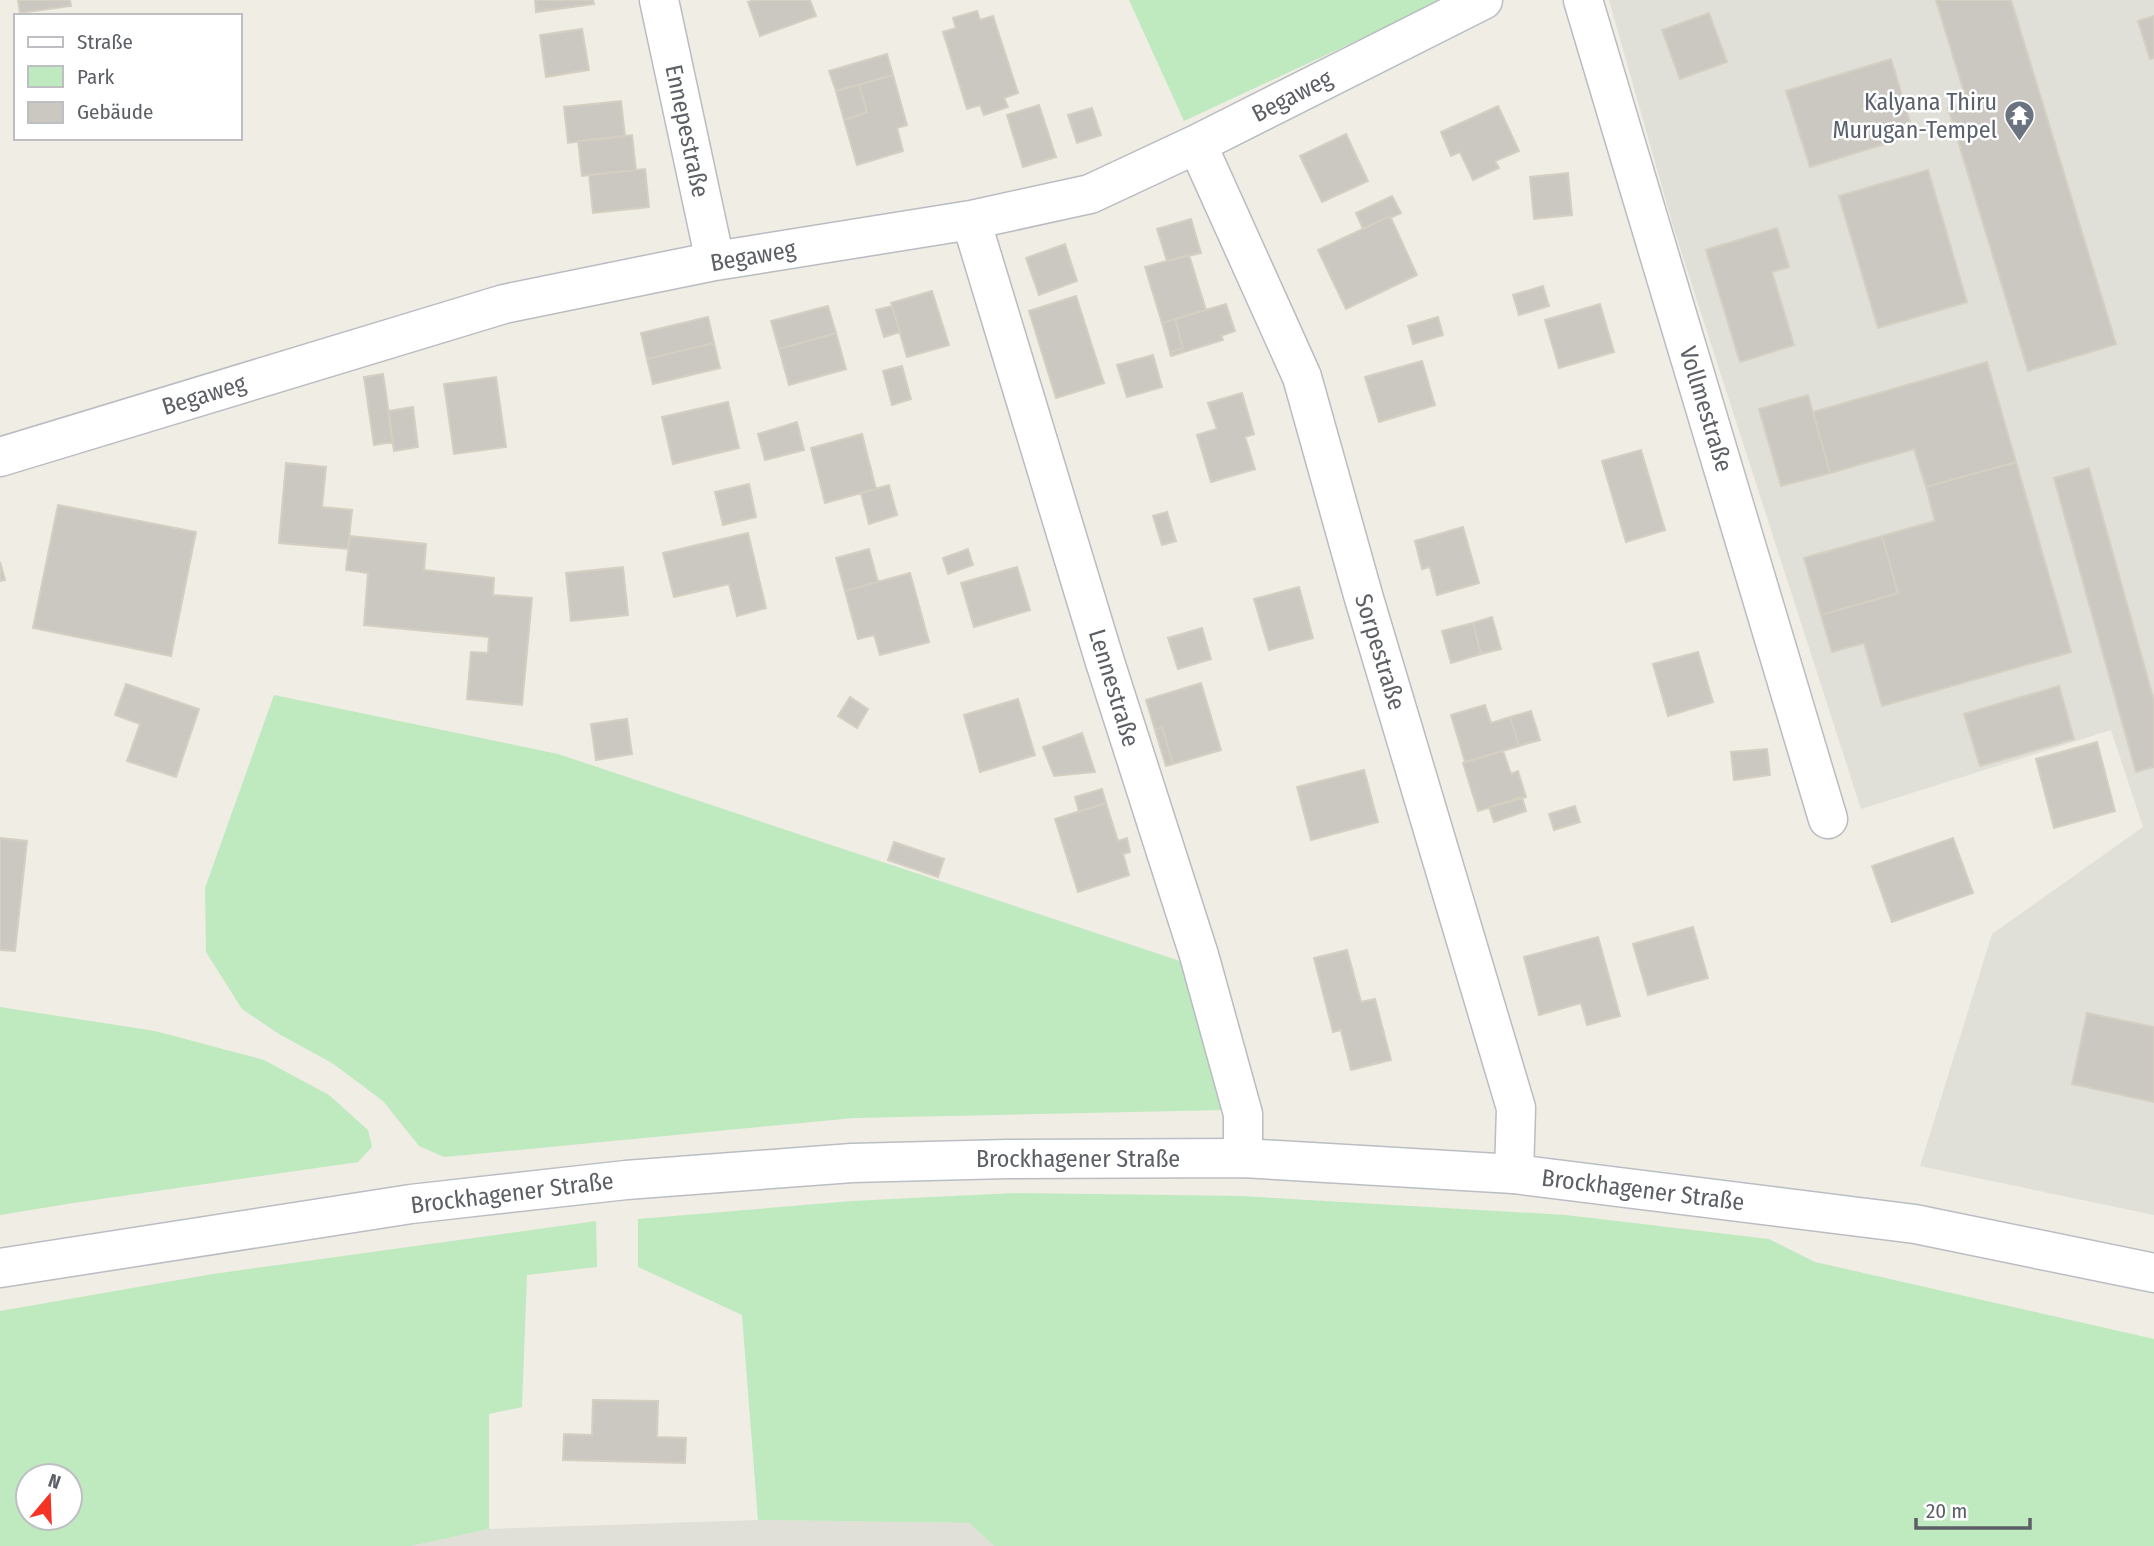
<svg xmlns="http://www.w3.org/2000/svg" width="2154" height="1546" font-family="'Fira Sans Condensed',sans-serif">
<rect width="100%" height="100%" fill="#f0ede4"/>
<path fill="#e0dfd8" d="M1609 0H2154V1215L1920 1166 1992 934 2143 827 2111 730 1861 809 1674 229Z
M758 1520 969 1523 994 1546H411L489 1529Z"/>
<path fill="#bfe9bf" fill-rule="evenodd" d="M1129 0H1444L1184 121Z
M274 695 558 754 1186 963 1225 1110 854 1118 444 1157 419 1146 383 1101 332 1063 279 1034 242 1009 206 952 205 888Z
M0 1007 155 1031 264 1060 329 1095 368 1130 372 1147 358 1162 73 1203 0 1215Z
M1014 1193 1242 1196 1566 1215 1769 1239 1815 1262 2154 1339V1546H994L969 1523 758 1520 742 1315 638 1267V1219L852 1201Z
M596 1221 597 1267 527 1275 522 1407 489 1414V1529L411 1546H0V1311L213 1274ZM28 1476H70V1518H28Z"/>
<path fill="#cbc8c1" stroke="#d5cfc2" stroke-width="2" d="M18 0H70L71 6 20 13Z
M535 0H593L594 4 536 12Z
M755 0H810L816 16 760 36 748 2Z
M1936 0H2011L2116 344 2028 371 1948 108 1967 102Z
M977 11 980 20 993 16 1018 93 1004 98 1008 107 984 115 980 105 967 109 943 32 956 28 953 18Z
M1709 13 1727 62 1680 79 1662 30Z
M2154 16V58L2150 59 2138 21Z
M582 29 589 70 546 77 540 35Z
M887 54 893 75 836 91 829 71Z
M1891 59 1914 135 1810 167 1786 91Z
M893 75 907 125 897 128 903 151 857 165 844 120 867 112 859 85Z
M859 85 867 112 844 120 836 91Z
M621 101 625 136 568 143 564 107Z
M1039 105 1056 157 1023 167 1007 115Z
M1498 106 1519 151 1495 161 1499 168 1473 180 1460 152 1451 156 1441 132Z
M1092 108 1101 135 1077 143 1068 115Z
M1346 134 1368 181 1322 202 1300 156Z
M632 135 636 170 582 176 578 141Z
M645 169 649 207 593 213 589 175Z
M1928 170 1967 302 1878 328 1839 196Z
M1568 173 1572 215 1534 219 1530 177Z
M1392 196 1401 213 1390 218V216L1363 229 1356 213Z
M1390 216 1417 275 1346 309 1318 250Z
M1191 219 1201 253 1167 261 1157 229Z
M1777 228 1789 267 1772 272 1794 345 1740 362 1706 250Z
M1065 244 1077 281 1039 295 1026 258Z
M1189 255 1206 310 1162 323 1145 267Z
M1543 286 1549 306 1519 315 1513 295Z
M932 291 949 345 907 357 891 303Z
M1076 296 1104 383 1056 398 1029 311Z
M1226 304 1235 331 1221 336 1223 340 1171 356 1170 352 1183 348 1175 319Z
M1600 304 1614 352 1559 368 1545 320Z
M828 306 836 333 779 349 771 321Z
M892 306 900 332 884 337 876 310Z
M708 317 714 343 647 359 641 333Z
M1438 317 1443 335 1413 344 1408 326Z
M1175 319 1183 348 1170 352 1162 323Z
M836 333 846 369 789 385 779 349Z
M714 343 720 368 653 384 647 359Z
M1153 355 1162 387 1127 397 1117 365Z
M1422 361 1435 405 1379 422 1365 377Z
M1987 362 2016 462 1926 487 1914 449 1830 473 1813 412Z
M902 366 911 399 892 405 883 371Z
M383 374 393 442 374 445 364 377Z
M496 377 506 447 454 454 444 384Z
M1242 393 1254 434 1245 437 1255 469 1211 482 1197 435 1217 429 1208 403Z
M1808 395 1830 473 1781 486 1759 409Z
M728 402 739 448 673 464 662 417Z
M413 407 418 447 394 451 388 411Z
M797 422 804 450 765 460 758 434Z
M862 434 876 489 825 503 811 448Z
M1641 450 1665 530 1626 542 1602 461Z
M2016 462 2071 652 1882 706 1864 643 1832 652 1821 615 1898 593 1882 536 1935 521 1926 487Z
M286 463 326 467 322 507 352 510 348 549 279 543Z
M2089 468 2154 701V767L2136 772 2054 478Z
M749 484 756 517 723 525 715 492Z
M889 485 897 515 869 524 861 493Z
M58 505 196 532 171 656 33 628Z
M1167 512 1176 541 1162 545 1153 516Z
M1463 527 1479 583 1437 595 1430 567 1422 569 1415 541Z
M748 533 766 608 737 616 729 584 674 597 663 553Z
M350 536 426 544 424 570 494 578 493 595 532 598 522 705 467 699 471 652 488 653 489 637 364 625 368 573 346 570Z
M1882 536 1898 593 1821 615 1804 558Z
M869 549 878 582 845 591 836 558Z
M968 549 973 565 948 574 943 558Z
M0 562 5 580 0 581Z
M623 567 628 615 571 621 566 573Z
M1017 567 1030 610 974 627 961 583Z
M910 573 929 642 880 655 874 635 858 639 845 591Z
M1299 587 1313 638 1269 650 1254 599Z
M1492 617 1501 649 1481 654 1473 623Z
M1473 623 1481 654 1451 663 1442 631Z
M1202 628 1211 659 1178 669 1168 638Z
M1698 652 1713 702 1668 716 1653 664Z
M1201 683 1221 750 1173 764 1162 727 1155 730 1146 700Z
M126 684 199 709 176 777 127 761 140 724 115 715Z
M2059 686 2074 739 1980 766 1964 714Z
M850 697 868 709 857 728 838 716Z
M1018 699 1035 755 980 772 964 715Z
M1485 705 1491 723 1510 717 1519 746 1465 762 1451 715Z
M1531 711 1540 740 1519 746 1510 717Z
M627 719 632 754 596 760 591 724Z
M1162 727 1173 764 1166 766 1155 730Z
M1082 733 1095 772 1054 776 1043 747Z
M2097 742 2115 811 2054 828 2036 759Z
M1767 749 1770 775 1734 780 1731 752Z
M1503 751 1511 774 1518 771 1526 797 1478 811 1463 763Z
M1364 770 1378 822 1311 840 1297 787Z
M1102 789 1106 803 1079 812 1075 797Z
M1522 797 1526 811 1494 822 1489 807Z
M1106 803 1118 841 1127 838 1130 852 1123 854 1129 875 1078 892 1055 819Z
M1575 806 1580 822 1554 830 1549 814Z
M0 838 27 841 15 951 0 950Z
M1953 838 1973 893 1892 922 1872 866Z
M894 842 944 859 938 877 888 860Z
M1693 927 1708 978 1648 995 1633 944Z
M1598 937 1620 1016 1587 1025 1581 1003 1539 1015 1524 957Z
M1347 950 1361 1002 1375 999 1391 1060 1351 1070 1341 1030 1333 1032 1314 958Z
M2087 1013 2154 1027V1102L2072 1084Z
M593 1400 658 1401 657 1437 686 1438 685 1463 563 1460 564 1434 592 1435Z"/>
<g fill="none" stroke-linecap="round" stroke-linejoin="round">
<defs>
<path id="minor" d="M659 0 715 261
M1583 0 1828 819
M1197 144 1302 377 1363 595 1516 1108 1514 1174
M971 220 1105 662 1199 955 1243 1114V1158
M0 457 504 304 715 261 971 220 1090 194 1197 144 1483 0"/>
<path id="secondary" d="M0 1268 411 1204 626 1180 852 1163 1007 1159 1243 1158 1514 1174 1915 1224 2154 1273"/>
</defs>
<use href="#minor" stroke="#b9bcc1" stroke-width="41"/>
<use href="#secondary" stroke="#babdc3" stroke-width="41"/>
<use href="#minor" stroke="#fff" stroke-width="38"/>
<use href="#secondary" stroke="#fff" stroke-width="38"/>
</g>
<defs>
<symbol id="temple-pin" viewBox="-11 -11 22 30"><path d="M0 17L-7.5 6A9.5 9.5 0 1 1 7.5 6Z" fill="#6b7280" stroke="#fff"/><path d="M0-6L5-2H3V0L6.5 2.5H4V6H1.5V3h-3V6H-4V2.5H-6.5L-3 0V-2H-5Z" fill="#fff"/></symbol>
</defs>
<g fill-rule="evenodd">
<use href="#temple-pin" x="2002" y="98" width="35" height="47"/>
</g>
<g text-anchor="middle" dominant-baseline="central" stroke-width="5" stroke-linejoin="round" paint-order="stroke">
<g font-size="24" fill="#5c6066" stroke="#fff">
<text transform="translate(1292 96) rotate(-27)">Begaweg</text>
<text transform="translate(687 131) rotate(78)">Ennepestraße</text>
<text transform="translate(753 256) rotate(-10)">Begaweg</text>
<text transform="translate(204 395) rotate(-17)">Begaweg</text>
<text transform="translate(1706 409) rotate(73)">Vollmestraße</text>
<text transform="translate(1380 652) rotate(73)">Sorpestraße</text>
<text transform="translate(1114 688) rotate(73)">Lennestraße</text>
<text x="1078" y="1159">Brockhagener Straße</text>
<text transform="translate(1643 1190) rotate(7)">Brockhagener Straße</text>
<text transform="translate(512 1193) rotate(-7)">Brockhagener Straße</text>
</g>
<g font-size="24" fill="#5b616d" stroke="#fff" text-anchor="end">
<text x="1997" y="102">Kalyana Thiru<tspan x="1997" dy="28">Murugan-Tempel</tspan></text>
</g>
</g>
<rect x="14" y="14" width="228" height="126" fill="#ffffff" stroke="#bebfc2" stroke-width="2"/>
<rect x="28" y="37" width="35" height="10" fill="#ffffff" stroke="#bebfc2" stroke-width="2"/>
<text x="77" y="49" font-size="21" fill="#5c6066">Straße</text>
<rect x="28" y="66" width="35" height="21" fill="#bfe9bf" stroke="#bebfc2" stroke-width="2"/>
<text x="77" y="84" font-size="21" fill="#5c6066">Park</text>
<rect x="28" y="102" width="35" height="21" fill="#cbc8c1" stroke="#bebfc2" stroke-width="2"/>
<text x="77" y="119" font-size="21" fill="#5c6066">Gebäude</text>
<g transform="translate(49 1497) rotate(19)"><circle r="33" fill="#ffffff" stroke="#bebfc2" stroke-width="2"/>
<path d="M0-5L12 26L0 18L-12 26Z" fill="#f53325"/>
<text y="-10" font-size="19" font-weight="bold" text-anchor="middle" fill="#5c6066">N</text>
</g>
<path d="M1916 1518v10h114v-10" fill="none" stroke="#5c6066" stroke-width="3.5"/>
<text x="1926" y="1518" font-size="21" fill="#5c6066" stroke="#ffffff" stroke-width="5" paint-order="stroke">20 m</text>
</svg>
